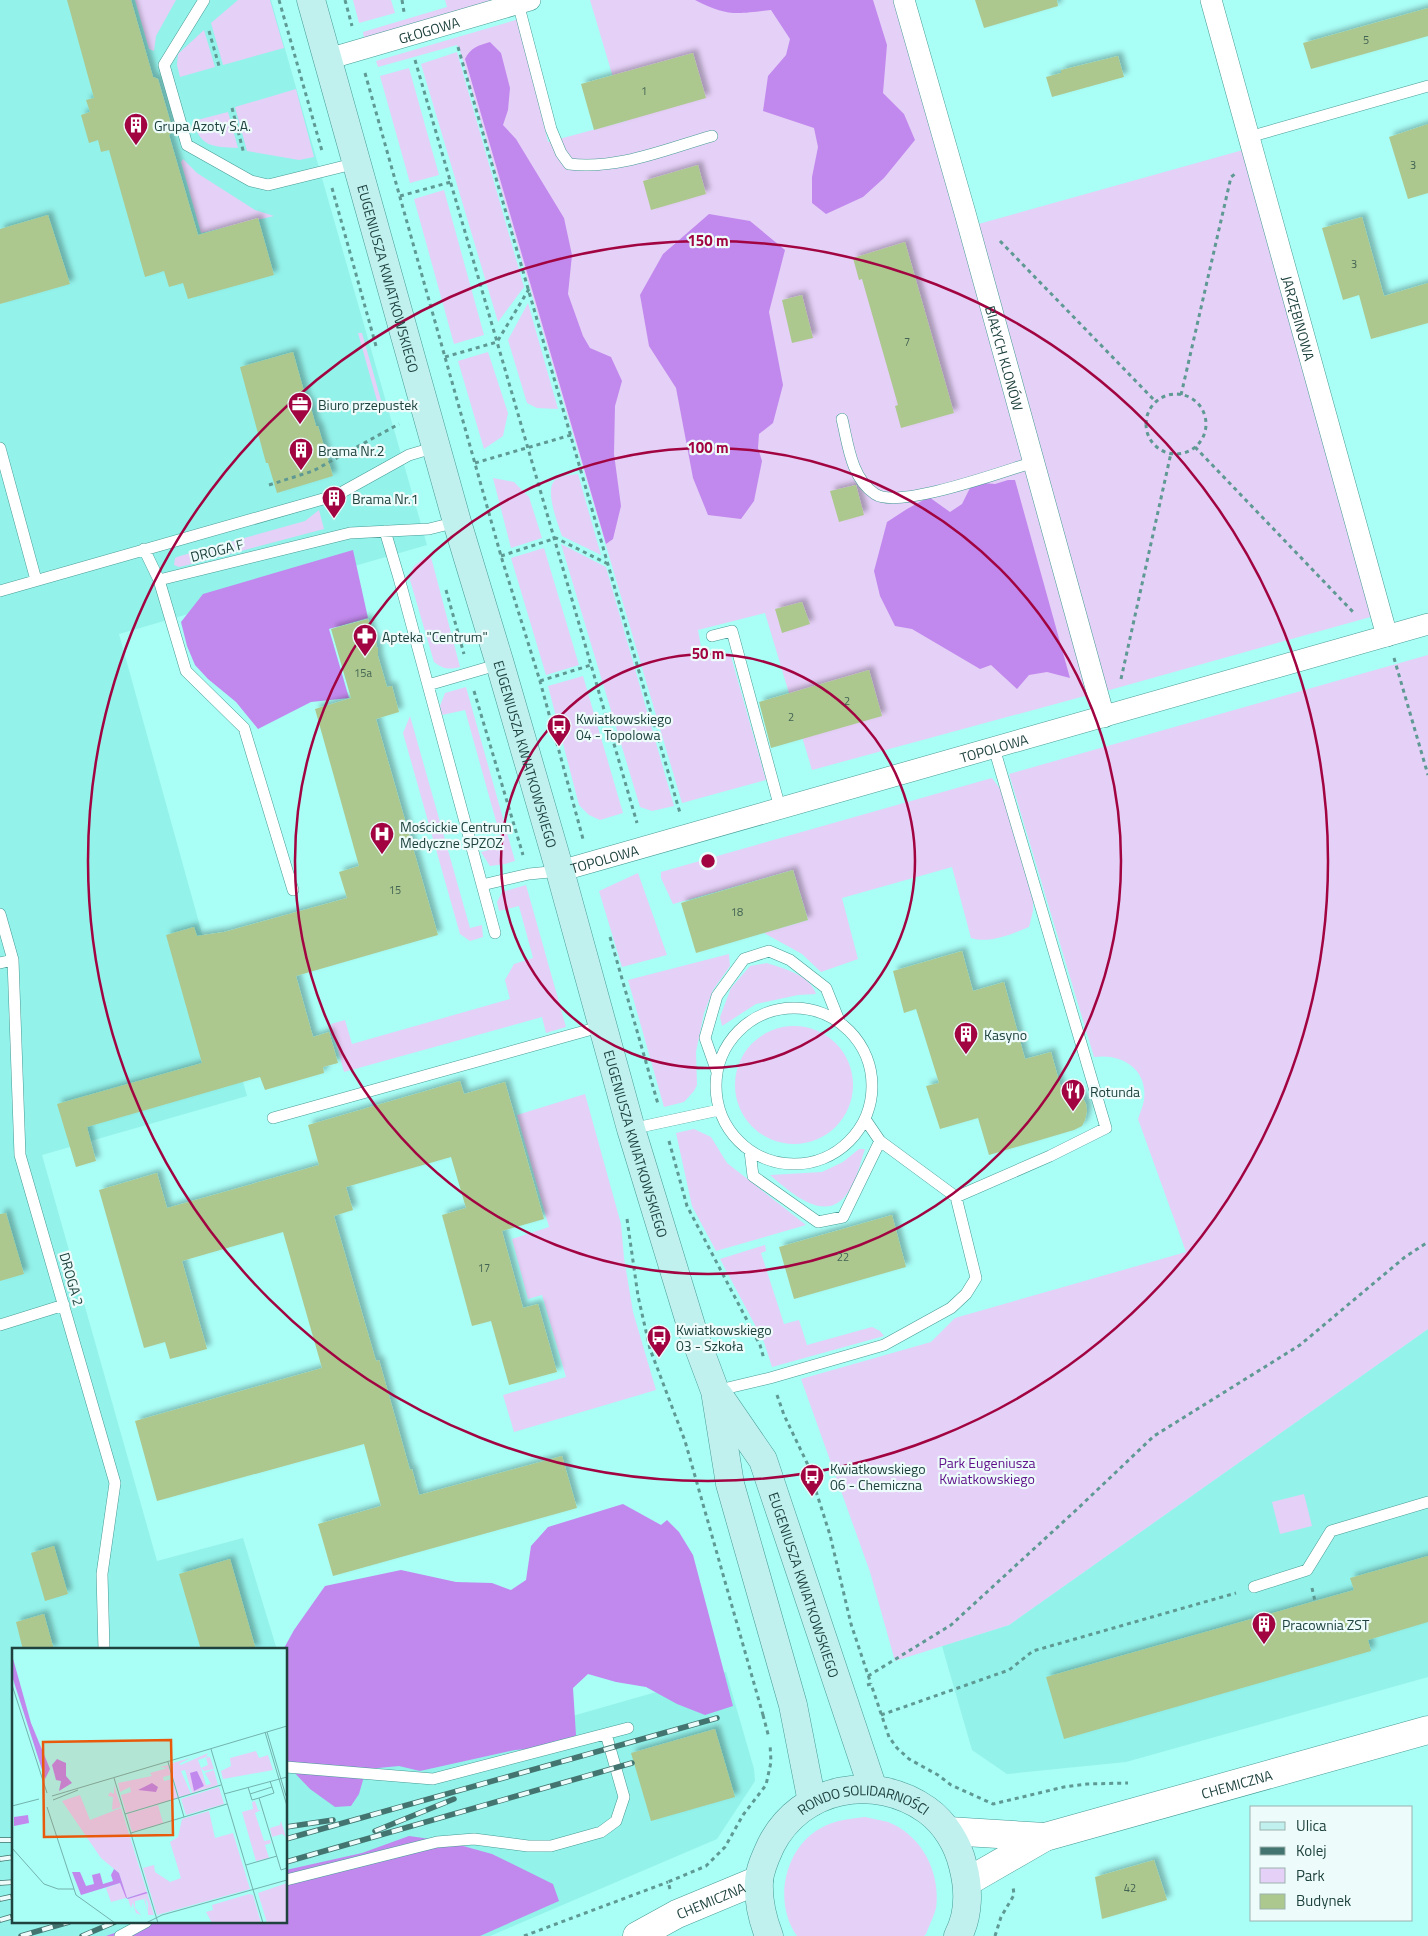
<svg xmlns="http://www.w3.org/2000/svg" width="1428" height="1936" font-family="'Titillium Web',sans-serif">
<defs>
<filter id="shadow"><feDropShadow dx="4.5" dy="-4.5" stdDeviation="2.5" flood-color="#0004"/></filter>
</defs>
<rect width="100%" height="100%" fill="#a9fef6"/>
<path fill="#93f2ea" d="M0 0H271L427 545 119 634 247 1096 42 1155 157 1561 243 1538 277 1650H14V1922H286V1681L443 1753 726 1672 754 1769 755 1781 717 1839 490 1936H0Z
M1428 1329V1677L1126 1762 1007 1774 972 1750 942 1646 1009 1625Z"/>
<path fill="#e5d0f7" d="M135 0H176L156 36 154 51 149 49Z
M238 0H270L284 48 223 65 211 23Z
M353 0H391L395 13 359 23Z
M445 0H495L364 38 363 32 447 7Z
M590 0H895L1092 694 812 770 765 613 698 630 703 658 730 653 766 780 682 803 460 51 457 45 378 67 376 61 519 19 548 142 626 121Z
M204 30 215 67 180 77 177 65 178 54Z
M457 52 524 287 498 322 421 64Z
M409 68 439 175 410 183 380 76Z
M296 89 314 157 299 160 247 151 235 107Z
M228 112 238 148C213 147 200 147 193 121Z
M1243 150 1374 616 1106 691 975 225Z
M183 159 197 173 255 210 274 216 201 233 181 162Z
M444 190 484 335 454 344 414 199Z
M528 303 558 409 537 408 527 403 508 340Z
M358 333H362L383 407 379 408Z
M488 352 508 413 503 436 484 449 458 361Z
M578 474 601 555 562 536C558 524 544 489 555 480 561 475 571 475 578 474Z
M493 478 514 482 529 497 542 538 511 548Z
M319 510 324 529 188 565 179 567 174 565 175 558 180 556 305 521Z
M561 544 606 567 674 806 652 811 640 807Z
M544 548 579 665 546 675 511 558Z
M427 556 431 557 460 667C448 670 443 669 434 662L410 580 413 567Z
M1428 655V1329L1009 1625 895 1661 870 1572 801 1379 931 1342 955 1318 1186 1252 1138 1119C1140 1113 1143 1106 1144 1100 1148 1069 1122 1053 1094 1057L1009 774Z
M583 676 623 813 600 820 589 815 579 805 548 686Z
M466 687 515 861 505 864 490 866 481 852 503 846 465 710 442 715 440 706 445 693Z
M410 716 470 928 482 925 483 937 470 941 460 934 403 733Z
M992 778 1001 790 1033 901V911L1029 927C1012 934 989 944 971 938L952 867 842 898 858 959 821 972 802 954 764 933 808 920 793 870 673 904 661 878V872Z
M638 873 667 955 622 967 599 891Z
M526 885 566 1027 546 1033 542 1017 344 1072 331 1024 345 1020 352 1044 510 999 505 980 514 964 533 958 519 906 499 911 497 902 502 892Z
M729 954 730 966 713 990 704 1013 696 1052 697 1085 694 1091 684 1102 664 1107 628 980Z
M767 963C785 969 810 975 816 994L798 995 756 1004 722 1026 720 1017 731 988 750 966Z
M735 1085a59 59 0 1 1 118 0a59 59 0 1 1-118 0Z
M585 1094 621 1224 624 1258 633 1312 656 1390 514 1432 503 1395 566 1377 542 1295 528 1299 512 1239 549 1227 517 1115Z
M694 1129 711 1137 727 1163 806 1225 716 1251 692 1206 676 1133Z
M859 1149H865C860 1164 856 1183 846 1195 824 1224 789 1191 770 1175L822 1172 843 1162Z
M765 1245 766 1251 761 1253 784 1324 799 1320 807 1345 872 1327 880 1331 884 1336 772 1367 764 1342 720 1259Z
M1304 1494 1312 1526 1280 1534 1272 1502Z
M865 1817C872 1819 881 1820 888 1822 922 1835 941 1873 936 1908 934 1916 929 1926 926 1934L924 1936H797C773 1903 784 1848 821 1828 835 1820 849 1819 865 1817Z"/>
<path fill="#c189ed" d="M695 0H873L887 45 883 93 904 114 915 140 884 178 863 197 826 214 812 203V177L818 147 814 128 763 111 768 76 786 55 790 39 771 10C736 14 728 17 695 0Z
M490 42 501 53 510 88 508 110 503 125 516 139 564 218 572 255 568 294 583 336 590 348 611 357 622 381 615 406 614 454 621 506 613 539 606 544 465 59C470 48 479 45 490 42Z
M709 214 750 221 785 250 769 312 783 385 773 423 759 434 758 448 762 461 754 501 741 519 708 515 693 478 676 388 649 346 640 295 663 254Z
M1008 480H1015L1070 678 1047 672 1029 675 1017 689 991 665 980 669 912 629 895 626 880 596 874 571 887 522 907 509 929 497 950 512 962 504 973 482 995 484Z
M353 550 368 618 329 629 349 698 311 702 258 729 236 702 208 679 195 665 187 646 181 622 203 594Z
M623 1504 661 1525 667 1520 679 1532 693 1555 733 1706 705 1715 677 1704 646 1687 616 1682 588 1674 573 1688 576 1735 568 1746 515 1750 420 1771 399 1766 378 1768 365 1773 359 1794 351 1806 335 1807 310 1789 286 1764V1650H283L294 1630 325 1586 401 1570 456 1582 492 1583 511 1590 526 1580 531 1546 548 1527Z
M409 1836 445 1841 492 1854 553 1884 559 1901 480 1936H106L146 1922H286V1870L362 1853Z"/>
<path fill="#adc88f" filter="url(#shadow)" d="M67 0H131L153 77 158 79 173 131 169 135 198 235 258 218 274 275 188 299 183 283 169 287 164 271 145 277 109 150 101 152 98 140 89 143 81 115 90 112 86 100 94 98Z
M975 0H1057L1058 6 984 28Z
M1428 8V36L1311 69 1303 43Z
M693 53 706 98 594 130 581 84Z
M1118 56 1124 77 1052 97 1046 77 1061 73V70Z
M1428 124V193L1408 199 1389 137Z
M698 165 706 194 651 210 643 181Z
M48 215 70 284 0 304V229Z
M1362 217 1384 296 1428 283V323L1371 339 1359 295 1343 300 1322 228Z
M905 242 954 413 901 428 895 406 898 405 862 279 859 280 853 258Z
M802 295 813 338 792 343 782 300Z
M293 352 307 402 309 401 316 426H318L333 476 277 493 268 463H266L240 367Z
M856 485 864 515 839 522 830 491Z
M802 602 810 624 782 633 775 609Z
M368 619 373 638 376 639 375 642 377 643 376 647 378 648V656L387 687 392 686 399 712 376 719 438 935 296 976 313 1037 329 1032 338 1063 323 1067 324 1073 265 1090 260 1077 87 1127 96 1161 76 1167 57 1104 202 1063 166 935 194 927 197 936 224 932 347 898 339 872 359 866 315 709 351 698 331 629Z
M869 670 882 716 771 748 759 702Z
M793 870 808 920 696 953 681 903Z
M962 951 973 991 1004 982 1025 1059 1051 1052 1061 1088 1075 1093 1083 1098 1086 1104 1087 1111 1085 1120 1082 1126 1074 1130 989 1155 978 1118 940 1129 926 1086 939 1083 916 1009 904 1013 893 971Z
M460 1081 464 1094 505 1082 544 1219 502 1231 523 1308 538 1304 557 1372 509 1385 491 1321 472 1326 442 1215 466 1208 451 1157 346 1187 353 1210 334 1216 376 1361 379 1360 410 1470 412 1469 419 1495 562 1456 577 1508 333 1576 318 1524 381 1506 364 1444 157 1501 135 1421 322 1368 283 1232 182 1261 207 1349 170 1359 165 1342 144 1348 99 1190 157 1173 167 1208 319 1165 308 1125Z
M6 1213 24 1274 0 1281V1214Z
M892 1215 906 1267 794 1299 779 1247Z
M54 1546 68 1594 45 1601 31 1553Z
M1428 1556V1622L1368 1640 1371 1651 1064 1739 1046 1677 1354 1590 1350 1578Z
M230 1559 256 1650H201L179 1574Z
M44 1614 54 1650H23L16 1622Z
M715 1729 735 1797 651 1821 631 1753Z
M1154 1860 1167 1900 1102 1919 1095 1877Z"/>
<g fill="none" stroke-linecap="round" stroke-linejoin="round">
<defs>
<path id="service" d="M204 0 164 65 187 145 251 181 268 185 357 163
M518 3 551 129 561 153 569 164C618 170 666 149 712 136
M1249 137 1428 86
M842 419C848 444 851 478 875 494 898 510 1004 471 1034 462
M0 448 36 580
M385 531 399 578 495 933
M144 549 159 580 350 533 429 529 457 522
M159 580 186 671 244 728 293 890
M0 591 337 495 409 455 436 447
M712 636 732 631 780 808
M428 685 500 664
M482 885 529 874 560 871
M0 914 13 960 20 1155 115 1483 102 1574 104 1650
M0 963 13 960
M716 1086a78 78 0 1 1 156 0a78 78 0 1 1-156 0Z
M717 1072 705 1038 717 996 744 959 769 951 790 960 826 988 840 1023
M273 1118 603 1026
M865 1119 880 1141 956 1197 1050 1156 1106 1128 994 748
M631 1129 719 1110
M750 1151 753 1176 818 1222 843 1217 880 1141
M0 1325 64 1305
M715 1391 770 1378 884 1345 951 1308 966 1294 976 1278 956 1197
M1254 1587 1307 1570 1331 1531 1428 1502
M286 1767 433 1779 628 1728
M286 1880 437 1842 474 1839 528 1846H551L601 1832 616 1821 624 1797 606 1734
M120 1936 146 1922"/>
<g id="minor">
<path id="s1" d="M904 0 965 213 1104 717"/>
<path id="s2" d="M1211 0 1387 636"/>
<path id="s3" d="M328 59 530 0"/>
<path id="s4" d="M560 871 1428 624"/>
</g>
<g id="tertiary">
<path d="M948 1831 1045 1837"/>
<path id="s5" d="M967 1882 1045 1837 1428 1730"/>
<path id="s6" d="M637 1936 677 1914 759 1880"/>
</g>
<g id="secondary">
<path id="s7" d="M311 0 457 522 500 664 560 871 631 1129 693 1332 715 1391 730 1484 793 1705 812 1802"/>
<path id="s8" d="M719 1396 763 1460 873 1789"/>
<path id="s9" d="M769 1936C762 1918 758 1900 759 1881 760 1868 766 1856 771 1845 801 1786 875 1773 927 1810 945 1823 958 1844 963 1866 969 1889 969 1915 958 1936"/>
</g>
</defs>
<use href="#service" stroke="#469b95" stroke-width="12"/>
<use href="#minor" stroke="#469b95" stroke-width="22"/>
<use href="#tertiary" stroke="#469b95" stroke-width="29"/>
<use href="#secondary" stroke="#469b95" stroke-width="29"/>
<path stroke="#5f9993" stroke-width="3" stroke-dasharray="4 4" stroke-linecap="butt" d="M279 0 322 151
M345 0 352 26
M402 0 404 12
M209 31 219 66
M458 47 680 813
M415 60 637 823
M365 73 501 556 540 681 583 839
M232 108 244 154
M332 188 376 346
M400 196 451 182
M1000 241 1156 402
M445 357 497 342 529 289
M1146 424a30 30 0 1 1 60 0a30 30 0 1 1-60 0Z
M1181 395 1231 177 1235 174
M1195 447 1354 613
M475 463 571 435
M269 485 313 471 399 424
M501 556 556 538 608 564
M446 590 464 654
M1394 658 1428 775
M1121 679 1171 453
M540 681 591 665
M474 691 523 855
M610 937 658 1104
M669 1141 687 1206 760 1345 764 1359
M627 1219 638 1296 650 1349 685 1441 763 1715 767 1713
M777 1395 784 1415 807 1463 830 1535 851 1624 871 1684
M1312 1588 1315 1601
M868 1676 951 1625 1074 1512 1154 1436 1300 1345 1405 1257 1428 1242
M867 1685 871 1684 889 1737 897 1748 909 1759 938 1775 951 1785 993 1804 1064 1787 1087 1784 1128 1783
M763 1715 769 1738
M881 1715 1009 1670 1033 1651 1236 1593
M670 1889 668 1882 706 1866 725 1847 743 1815 766 1785 771 1762 770 1744
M524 1936 668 1882
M995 1936 1001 1917 1014 1895 1013 1886"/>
<use href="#service" stroke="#fff" stroke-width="11"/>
<use href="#minor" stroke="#fff" stroke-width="21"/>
<use href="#tertiary" stroke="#fff" stroke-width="28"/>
<use href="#secondary" stroke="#c0f1ee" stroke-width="28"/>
<defs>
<path id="rail" d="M286 1827 333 1820
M375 1831 454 1799
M286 1839 717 1718
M0 1840H14
M0 1859 14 1857
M286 1862 632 1763
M0 1883 14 1882
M0 1899 14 1896
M0 1920 14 1916
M21 1936 69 1922
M82 1936 115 1922"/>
</defs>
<use href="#rail" stroke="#43746f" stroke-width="5.5"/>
<use href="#rail" stroke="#edfcfa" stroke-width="4" stroke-dasharray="11" stroke-linecap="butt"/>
</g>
<g fill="none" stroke="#a10441" stroke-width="2.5">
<circle cx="708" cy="861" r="207"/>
<circle cx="708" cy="861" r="413"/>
<circle cx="708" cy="861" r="620"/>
</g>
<defs>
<symbol id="building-pin" viewBox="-11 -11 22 30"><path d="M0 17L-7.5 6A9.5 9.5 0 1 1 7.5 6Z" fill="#a10441" stroke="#edfcfa"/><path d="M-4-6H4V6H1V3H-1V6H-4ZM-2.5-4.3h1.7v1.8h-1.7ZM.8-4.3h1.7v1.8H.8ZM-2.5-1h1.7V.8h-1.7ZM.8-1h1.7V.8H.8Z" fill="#fff"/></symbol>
<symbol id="office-pin" viewBox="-11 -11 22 30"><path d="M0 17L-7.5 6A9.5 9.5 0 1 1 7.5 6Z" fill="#a10441" stroke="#edfcfa"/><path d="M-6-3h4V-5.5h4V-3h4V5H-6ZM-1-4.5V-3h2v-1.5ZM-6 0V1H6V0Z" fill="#fff"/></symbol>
<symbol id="pharmacy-pin" viewBox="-11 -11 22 30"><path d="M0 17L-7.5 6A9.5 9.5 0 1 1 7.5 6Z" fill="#a10441" stroke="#edfcfa"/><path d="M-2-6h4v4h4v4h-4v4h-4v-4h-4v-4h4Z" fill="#fff"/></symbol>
<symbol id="bus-pin" viewBox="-11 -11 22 30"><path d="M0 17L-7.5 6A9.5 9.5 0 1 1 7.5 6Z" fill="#a10441" stroke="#edfcfa"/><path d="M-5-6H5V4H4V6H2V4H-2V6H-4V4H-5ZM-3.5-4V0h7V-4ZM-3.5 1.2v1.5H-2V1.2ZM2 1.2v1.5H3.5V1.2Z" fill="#fff"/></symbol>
<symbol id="hospital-pin" viewBox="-11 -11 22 30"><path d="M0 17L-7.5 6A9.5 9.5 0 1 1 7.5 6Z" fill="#a10441" stroke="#edfcfa"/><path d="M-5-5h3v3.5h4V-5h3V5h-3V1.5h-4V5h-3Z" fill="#fff"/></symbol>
<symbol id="restaurant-pin" viewBox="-11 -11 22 30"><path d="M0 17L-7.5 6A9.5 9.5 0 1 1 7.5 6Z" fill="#a10441" stroke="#edfcfa"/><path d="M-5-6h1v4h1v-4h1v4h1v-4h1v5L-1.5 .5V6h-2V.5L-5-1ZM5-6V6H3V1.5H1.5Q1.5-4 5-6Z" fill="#fff"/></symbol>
</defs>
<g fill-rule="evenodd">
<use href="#building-pin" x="122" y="111" width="28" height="38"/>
<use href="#office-pin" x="286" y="390" width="28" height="38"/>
<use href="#building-pin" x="287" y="436" width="28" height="38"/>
<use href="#building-pin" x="320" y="484" width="28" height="38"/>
<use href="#pharmacy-pin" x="351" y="622" width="28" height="38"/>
<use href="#bus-pin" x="545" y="712" width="28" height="38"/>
<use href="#hospital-pin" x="368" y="820" width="28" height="38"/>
<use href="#building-pin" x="952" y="1020" width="28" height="38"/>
<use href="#restaurant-pin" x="1059" y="1077" width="28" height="38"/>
<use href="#bus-pin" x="645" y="1323" width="28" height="38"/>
<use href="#bus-pin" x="798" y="1462" width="28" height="38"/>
<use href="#building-pin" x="1250" y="1610" width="28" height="38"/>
</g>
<g text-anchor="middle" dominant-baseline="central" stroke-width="4.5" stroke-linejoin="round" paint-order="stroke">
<g font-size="11" fill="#426453">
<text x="1366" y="40">5</text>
<text x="644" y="91">1</text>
<text x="1413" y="165">3</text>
<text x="1354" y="264">3</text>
<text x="907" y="342">7</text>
<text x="363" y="673">15a</text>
<text x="847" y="701">2</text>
<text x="791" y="717">2</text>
<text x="395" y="890">15</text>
<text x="737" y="912">18</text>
<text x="843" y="1257">22</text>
<text x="484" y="1268">17</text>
<text x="1130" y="1888">42</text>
</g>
<g font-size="14" fill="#1f423f" stroke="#edfcfa">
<text stroke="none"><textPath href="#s3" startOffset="105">GŁOGOWA</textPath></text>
<text stroke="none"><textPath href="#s7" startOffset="289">EUGENIUSZA KWIATKOWSKIEGO</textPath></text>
<text stroke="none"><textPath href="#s2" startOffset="330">JARZĘBINOWA</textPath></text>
<text stroke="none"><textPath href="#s1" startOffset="372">BIAŁYCH KLONÓW</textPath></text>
<text transform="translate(217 550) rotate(-14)">DROGA F</text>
<text stroke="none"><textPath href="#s4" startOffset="451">TOPOLOWA</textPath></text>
<text stroke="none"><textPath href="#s7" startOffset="784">EUGENIUSZA KWIATKOWSKIEGO</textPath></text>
<text stroke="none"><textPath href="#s4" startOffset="46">TOPOLOWA</textPath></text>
<text stroke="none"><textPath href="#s7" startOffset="1189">EUGENIUSZA KWIATKOWSKIEGO</textPath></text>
<text transform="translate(72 1279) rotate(74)">DROGA 2</text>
<text stroke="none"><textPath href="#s8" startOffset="209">EUGENIUSZA KWIATKOWSKIEGO</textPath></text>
<text stroke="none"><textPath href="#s5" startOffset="289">CHEMICZNA</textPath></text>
<text stroke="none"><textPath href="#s9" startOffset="208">RONDO SOLIDARNOŚCI</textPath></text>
<text stroke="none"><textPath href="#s6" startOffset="82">CHEMICZNA</textPath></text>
</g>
<g font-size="14" fill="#1f423f" stroke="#edfcfa" text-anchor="start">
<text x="154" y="125">Grupa Azoty S.A.</text>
<text x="318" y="404">Biuro przepustek</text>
<text x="318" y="450">Brama Nr.2</text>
<text x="352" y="498">Brama Nr.1</text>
<text x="382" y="636">Apteka "Centrum"</text>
<text x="576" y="718">Kwiatkowskiego<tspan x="576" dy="16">04 - Topolowa</tspan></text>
<text x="400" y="826">Mościckie Centrum<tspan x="400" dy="16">Medyczne SPZOZ</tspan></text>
<text x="984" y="1034">Kasyno</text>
<text x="1090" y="1091">Rotunda</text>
<text x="676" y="1329">Kwiatkowskiego<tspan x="676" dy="16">03 - Szkoła</tspan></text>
<text x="830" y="1468">Kwiatkowskiego<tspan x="830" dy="16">06 - Chemiczna</tspan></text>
<text x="1282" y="1624">Pracownia ZST</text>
</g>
<g font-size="14" fill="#5f108a" stroke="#edfcfa">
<text x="987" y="1462">Park Eugeniusza<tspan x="987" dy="16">Kwiatkowskiego</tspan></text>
</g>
</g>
<g transform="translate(12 1648)">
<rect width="275" height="275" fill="#a9fef6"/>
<path d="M244 103 247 110 256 107 261 122 211 131 209 123 219 118 218 110ZM196 105 194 108H197L186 112 189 120 196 117 194 110 198 109 202 121 192 123 189 120 194 137 199 136 193 125 202 122 206 137 180 145 173 122 169 123 179 146 167 149 157 116 178 110 167 116 169 117ZM156 117 159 127 151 129 152 133 160 131 166 150 114 165 109 147 119 144 118 139 108 144 106 135 140 128 138 125 156 120 148 119ZM102 137 109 159 100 162 101 149 96 148 98 144 102 146ZM207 139 212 156 174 167 169 151ZM68 147 78 172 109 160 142 267H136V255L133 249 136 265 132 251 123 253V260L129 267 124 265 121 255 122 251 119 260 116 251 132 245 99 254 94 240 108 235 113 246 107 225 89 210 50 153ZM243 153 246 162H249L243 165 252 193 258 192 259 195 253 197 257 210 244 213 230 164 241 161 240 154ZM146 157 151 175 120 184 115 166ZM197 163 203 190 221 185 238 241 145 267 131 220 142 217 143 224 158 234 169 230 158 194 166 189 170 171ZM269 173 274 189 270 186 260 189 258 180 268 177ZM275 235V275H255L246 245ZM237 246 241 247 249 275H200L194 264 201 262 200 257Z" fill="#e5d0f7"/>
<path d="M0 7 19 75 38 121 33 131 0 28ZM45 111 54 115V128L60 135 47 143 49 133 44 132 40 117ZM185 123 192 138 182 143 178 125ZM140 135 146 139 144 144 126 142ZM16 167 17 175 2 178V169ZM102 221 107 225 115 250 134 244 136 245 116 251 114 250 108 235 69 247 60 224H68L74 238 82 236 80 227 88 225 91 236 101 233 99 227Z" fill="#c189ed"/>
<path fill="none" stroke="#72b3ad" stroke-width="1" d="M0 37 35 145M253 84 275 158M255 84 274 148M199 101 251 275M156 114 172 169M102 130 146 275M236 139 240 152 247 150 269 222 275 220M212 146 275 129M238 146 260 139M40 148 275 78M247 150 262 145 258 133M41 152 66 142M0 158 27 151M35 159 64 247 103 275M113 166 209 137M119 185 215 156M0 200 32 236 46 241H62M234 217 265 208M134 275 150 267 275 232"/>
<path fill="#e8590c" fill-opacity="0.15" stroke="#e8590c" stroke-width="2.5" d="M159 92 161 187 32 189 31 94Z"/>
<rect width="275" height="275" fill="none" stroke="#1f423f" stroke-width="2.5"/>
</g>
<circle cx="708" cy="861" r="8" fill="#a10441" stroke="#edfcfa" stroke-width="2.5"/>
<g font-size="15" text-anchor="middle" font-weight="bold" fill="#a10441" stroke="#edfcfa" stroke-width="4.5" stroke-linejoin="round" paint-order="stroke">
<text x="708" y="246">150 m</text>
<text x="708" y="453">100 m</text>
<text x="708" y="659">50 m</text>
</g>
<rect x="1250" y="1806" width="162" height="115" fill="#edfcfa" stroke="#9bb2af"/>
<rect x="1260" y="1822" width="25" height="8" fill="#c0f1ee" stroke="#9bb2af"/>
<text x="1296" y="1831" font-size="15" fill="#1f423f">Ulica</text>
<rect x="1260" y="1847" width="25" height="8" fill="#43746f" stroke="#9bb2af"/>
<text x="1296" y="1856" font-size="15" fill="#1f423f">Kolej</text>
<rect x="1260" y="1868" width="25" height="15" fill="#e5d0f7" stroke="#9bb2af"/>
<text x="1296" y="1881" font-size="15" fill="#1f423f">Park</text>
<rect x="1260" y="1894" width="25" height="15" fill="#adc88f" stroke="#9bb2af"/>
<text x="1296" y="1906" font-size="15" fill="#1f423f">Budynek</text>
</svg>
